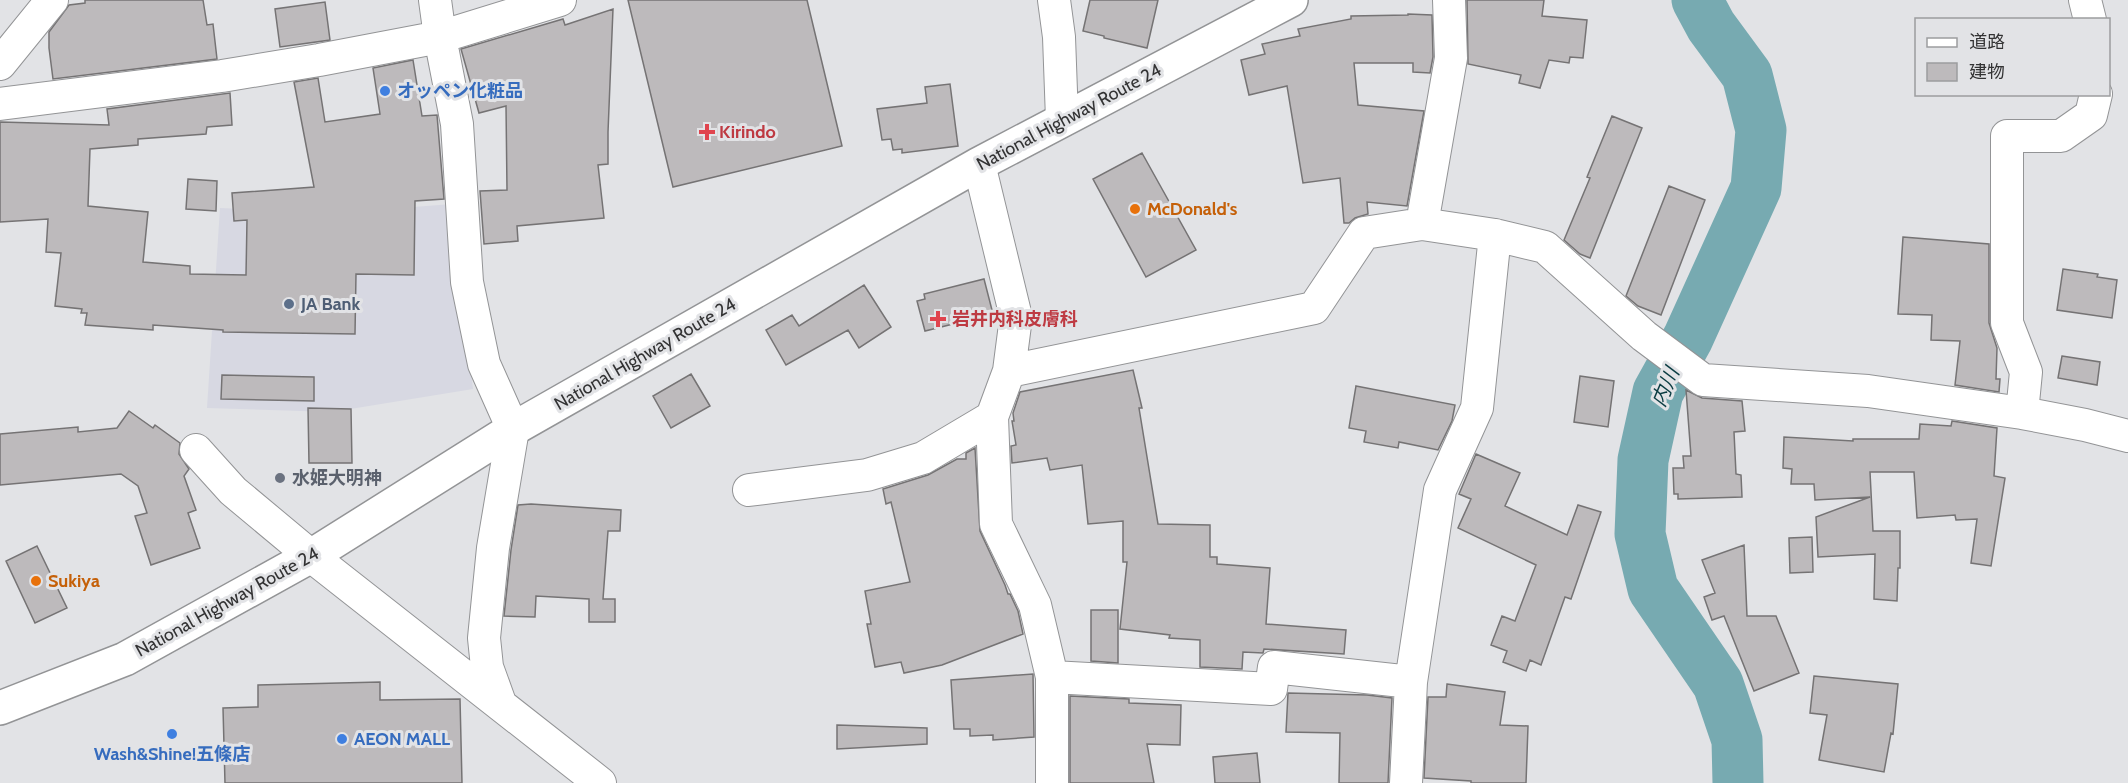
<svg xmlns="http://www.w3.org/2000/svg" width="2128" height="783" font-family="Cabin,'Noto Sans JP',sans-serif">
<rect width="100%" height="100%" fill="#e2e3e6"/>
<path fill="#d7d8e2" d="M452 204 473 389 332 412 207 408 220 208 337 213Z"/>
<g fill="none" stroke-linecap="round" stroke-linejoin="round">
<path stroke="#77aab1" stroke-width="51" d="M1697 0 1711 26 1747 75 1761 130 1756 188 1688 338 1658 392 1643 460 1640 534 1653 589 1718 684 1737 740 1738 783"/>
</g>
<path fill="#bdbabc" stroke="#757374" stroke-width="1.5" d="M85 0H203L207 25 213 24 217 59 53 79 49 48V32L69 5 85 3Z
M628 0H807L842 146 673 187Z
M1090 0H1158L1147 48 1104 38V36L1083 31Z
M1467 0H1544L1542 16 1587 20 1583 58 1570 57 1569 63 1549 60 1540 88 1519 83 1521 75 1468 64Z
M325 2 330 40 280 47 275 9Z
M613 9 608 132V164L598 165 604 218 517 226 518 241 484 244 480 191 507 190 506 106 479 113 461 49 563 19 565 25Z
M1408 14 1432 15 1433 57 1430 73 1413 72V63H1354L1358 105 1424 111 1407 206 1367 202 1368 214 1355 218 1349 223H1344L1340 178 1303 183 1287 86 1249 95 1241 60 1265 54 1262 44 1300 36 1298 29 1351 19V16L1408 15Z
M413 60 422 116 437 115 444 199 415 201 414 275 356 274 355 334 223 332V330L153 325V330L85 325 87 313H81L82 309 55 306 61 253 46 252 48 219 0 222V122L109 125 107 109 230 93 232 125 207 127 206 134 138 139V145L90 149 88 206 148 212 143 262 190 266V274L246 275 247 220 234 221 232 193 314 187 294 82 318 78 325 122 380 114 373 68Z
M950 84 958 146 902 153V149L893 150 891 139 882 140 877 109 927 103 925 87Z
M1612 116 1642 128 1590 258 1580 254 1564 240 1590 178 1587 177Z
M1142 153 1196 250 1146 277 1093 179Z
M188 179 217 181 216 211 186 209Z
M1669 186 1705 200 1661 315 1638 306 1626 296Z
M1903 237 1989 244V323L1997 348 1996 379H2000L1999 392 1955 385 1960 341 1931 340 1932 315 1898 314Z
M2063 269 2098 274 2097 277 2117 280 2112 318 2057 310Z
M984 279 993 314 925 331 917 301 925 299 924 294Z
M864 285 891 327 859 348 848 330 786 365 766 330 792 315 799 326Z
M2062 356 2100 362 2097 385 2058 378Z
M1133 370 1142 408H1139L1158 524 1210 525V557H1217V564L1270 568 1266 624 1346 630 1344 654 1264 649 1263 653 1243 652 1242 669 1200 667V640L1169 638 1170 635 1120 629 1127 562H1123V521L1088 524 1082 465 1050 470 1047 458 1012 463 1011 446 1016 445 1012 421H1014L1013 413 1020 392Z
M691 374 710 406 671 428 653 396Z
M222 375 314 377V401L221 399Z
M1580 376 1614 381 1608 427 1574 422Z
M1356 386 1455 405 1452 421 1438 450 1399 442 1398 448 1364 442 1366 431 1349 428Z
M1686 390 1702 398 1742 401 1745 431 1734 432 1736 474 1741 475 1742 497 1678 499V494H1674L1673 468H1684L1683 456H1691Z
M308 408 351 409 352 463H309Z
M129 411 153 428 155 425 180 443 179 454 189 469 184 476 196 510 188 513 200 548 151 565 135 516 147 513 138 486 121 474 0 485V434L78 427V432L117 428Z
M1952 421 1997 428 1994 476 2005 478 1991 566 1971 563 1977 519 1956 520 1955 515 1917 518 1914 472H1870L1873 531H1900V568H1898L1897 601 1874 599 1875 554 1818 557 1816 517 1870 497 1815 500 1814 484H1791L1792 469 1783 468 1784 437 1853 441V439H1919L1920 424 1951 426Z
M975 448 980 531 1005 585 1008 594H1010L1018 611 1023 634 942 665 904 673 901 662 875 667 867 624H871L865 591 910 582 891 502 886 504 883 489 928 475 957 459H966V453Z
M1476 454 1520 473 1505 506 1567 535 1578 505 1601 512 1571 599 1565 597 1541 665 1530 660 1526 671 1503 662 1507 651 1491 645 1502 616 1515 621 1536 565 1458 528 1471 499 1459 494Z
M531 504 621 510 620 531H608L603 599H615V622H589V599L536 596 535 617 504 616 511 550 518 505Z
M1812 537 1813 572 1790 573 1789 538Z
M1744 545 1747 616H1776L1799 673 1754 691 1724 616 1712 620 1704 597 1715 593 1702 560Z
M37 546 67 608 35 623 6 561Z
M1091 610H1118V663L1091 661Z
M1033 674 1034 737 993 740V735L970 736V729H954L951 680Z
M1814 676 1898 684 1893 734 1891 733 1884 772 1819 760 1827 715 1810 713Z
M380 682V700L460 699 462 783H225L223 708 258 707V685Z
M1447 684 1505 692 1500 725 1528 726 1526 783H1471V781L1424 778 1428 697H1446Z
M1288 693 1367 695 1392 698 1388 783H1339L1340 733 1286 732Z
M1070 696 1129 699V703L1181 705 1180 745 1147 744 1154 783H1070Z
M837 725 927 728V744L837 749Z
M1257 753 1260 783H1215L1213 757Z"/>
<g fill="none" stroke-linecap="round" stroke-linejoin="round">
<defs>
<path id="minor" d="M435 0 440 37 457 124 467 282 484 364 513 429 493 548 484 638 487 667 500 703
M1054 0 1059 37 1062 119
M2085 0 2090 20
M0 64 52 0
M0 104 222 76 319 60 440 37 560 0
M979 164 1016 317 1009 371 992 417 996 524 1035 605 1052 677V783
M1422 224 1451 58 1449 0
M1009 371 1314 308 1364 233 1422 224 1495 235 1545 247 1644 336 1703 380 1868 391 2022 413 2026 372 2007 323V136H2061L2091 115 2096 94
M2022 413 2085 425 2128 436
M196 450 233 491 311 556 600 783
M749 490 867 475 923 458 992 417
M1052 677 1271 689 1274 667 1411 682
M1406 783 1411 682 1440 490 1477 408 1495 235"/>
<path id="highway" d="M0 708 125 659 311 556 513 429 979 164 1291 0"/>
</defs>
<use href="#minor" stroke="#939496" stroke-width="34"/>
<use href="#highway" stroke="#939496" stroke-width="36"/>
<use href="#minor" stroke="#fff" stroke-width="32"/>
<use href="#highway" stroke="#fff" stroke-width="33"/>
</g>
<g fill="#3f7fe0" stroke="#e2e3e6" stroke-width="2">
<circle cx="385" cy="91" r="6"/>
<circle cx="172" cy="734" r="6"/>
<circle cx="342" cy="739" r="6"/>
</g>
<g fill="#e0444e" stroke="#e2e3e6" stroke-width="2">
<path d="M704 123h6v6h6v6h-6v6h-6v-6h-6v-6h6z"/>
<path d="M935 310h6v6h6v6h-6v6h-6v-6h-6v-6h6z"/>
</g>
<g fill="#e8710a" stroke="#e2e3e6" stroke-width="2">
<circle cx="1135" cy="209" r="6"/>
<circle cx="36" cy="581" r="6"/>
</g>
<circle fill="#5c6f8a" stroke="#e2e3e6" stroke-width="2" cx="289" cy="304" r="6"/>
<circle fill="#6b7280" stroke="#e2e3e6" stroke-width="2" cx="280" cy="478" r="6"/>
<g text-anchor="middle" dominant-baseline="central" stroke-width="6" stroke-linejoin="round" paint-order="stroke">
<g font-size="18" font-weight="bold" fill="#366cbe" stroke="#e2e3e6" text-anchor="start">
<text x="397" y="91">オッペン化粧品</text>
<text x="354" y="739">AEON MALL</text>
<text x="172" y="754" text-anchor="middle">Wash&amp;Shine!五條店</text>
</g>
<g font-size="18" fill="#333334" stroke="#e2e3e6">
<text transform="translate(1069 117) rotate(-28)">National Highway Route 24</text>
<text transform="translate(645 354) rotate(-30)">National Highway Route 24</text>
<text transform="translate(227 602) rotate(-29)">National Highway Route 24</text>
</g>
<g font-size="18" font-weight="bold" fill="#be3a42" stroke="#e2e3e6" text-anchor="start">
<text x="719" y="132">Kirindo</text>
<text x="952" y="319">岩井内科皮膚科</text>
</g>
<g font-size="18" font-weight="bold" fill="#c56008" stroke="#e2e3e6" text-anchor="start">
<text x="1147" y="209">McDonald's</text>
<text x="48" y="581">Sukiya</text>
</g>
<g font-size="18" font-weight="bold" fill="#4e5e75" stroke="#e2e3e6" text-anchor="start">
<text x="301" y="304">JA Bank</text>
</g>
<g font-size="18" font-weight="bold" fill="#5b616d" stroke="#e2e3e6" text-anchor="start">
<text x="292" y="478">水姫大明神</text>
</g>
<g font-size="20" font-style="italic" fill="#0a3c42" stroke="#e2e3e6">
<text transform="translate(1665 387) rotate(-67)">内川</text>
</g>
</g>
<rect x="1915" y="18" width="195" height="78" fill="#e2e3e6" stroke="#9c9d9f" stroke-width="1.5"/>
<rect x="1927" y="38" width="30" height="9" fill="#ffffff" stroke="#9c9d9f" stroke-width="1.5"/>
<text x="1969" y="48" font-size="18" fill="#333334">道路</text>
<rect x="1927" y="63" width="30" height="18" fill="#bdbabc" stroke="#9c9d9f" stroke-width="1.5"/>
<text x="1969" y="78" font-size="18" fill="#333334">建物</text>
</svg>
